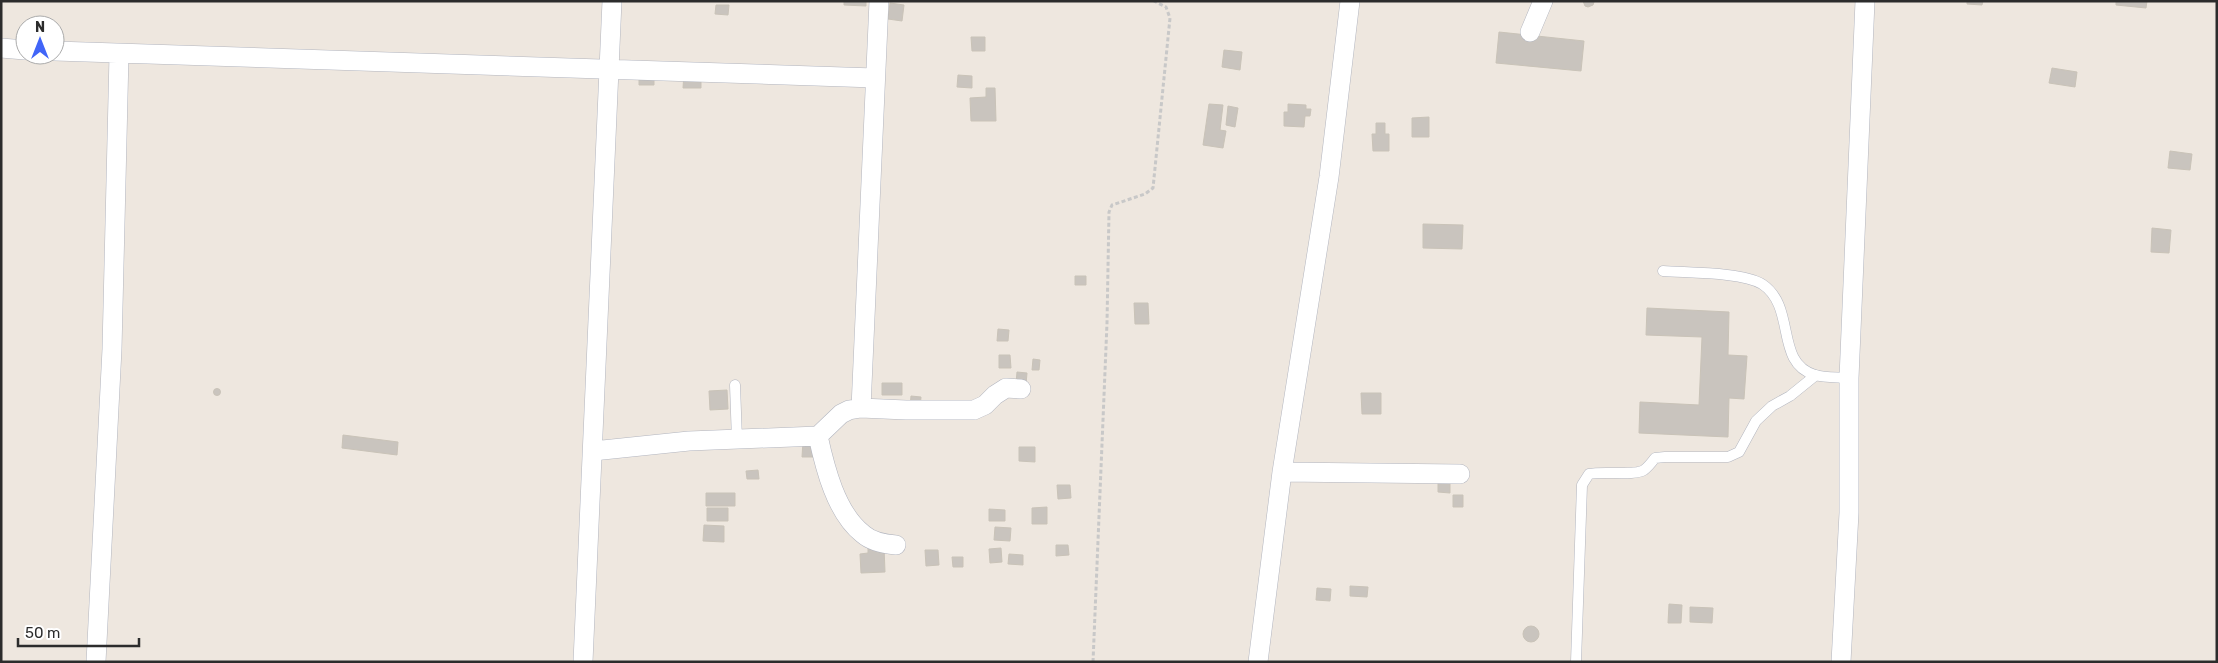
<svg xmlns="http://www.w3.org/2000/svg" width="2218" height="663" font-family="Rubik,sans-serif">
<rect width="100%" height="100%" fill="#eee7df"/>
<path fill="#c9c4be" stroke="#c9c3b8" d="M844 1H866V6L844 5Z
M1583 1H1594V2L1593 5 1588 7 1585 6Z
M1967 1H1983L1982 5 1967 4Z
M2116 1H2147L2146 8 2116 5Z
M890 3 904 5 902 21 888 19Z
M716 5H729L728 15 715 14Z
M1499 32 1584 41 1581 71 1496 63Z
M971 37H985V51H972Z
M1224 50 1242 52 1240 70 1222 67Z
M2052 68 2077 72 2075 87 2049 83Z
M639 69H654V85H639Z
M684 73H701V88H683Z
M958 75 972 76V88L957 87Z
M986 88H995L996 121H971L970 98 986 97Z
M1209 104 1223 105 1220 130 1226 131 1223 148 1203 145Z
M1288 104 1306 105V109H1311L1310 116H1305L1304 127 1284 126V112H1288Z
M1228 106 1238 108 1235 127 1226 125Z
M1429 117V137H1412V118Z
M1376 123H1385V134H1389V151H1373L1372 134H1376Z
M2170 151 2192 154 2190 170 2168 168Z
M1423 224 1463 225 1462 249 1423 248Z
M2152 228 2171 230 2169 253 2151 252Z
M1075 276H1086V285H1075Z
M1134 303H1148L1149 324H1135Z
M1647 308 1729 312 1728 355 1747 356 1744 399 1729 398 1728 437 1639 433 1640 402 1699 405 1702 337 1646 335Z
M998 329 1009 330 1008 341H997Z
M999 355H1010L1011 368H999Z
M1033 359 1040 360 1039 370H1032Z
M1017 372 1027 373 1026 384 1016 383Z
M882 383H902V395H882Z
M213.5 392a3.5 3.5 0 1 1 7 0a3.5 3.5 0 1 1-7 0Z
M727 390 728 409 710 410 709 391Z
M1361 393H1381V414H1362Z
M911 396 921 397 920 408 910 407Z
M343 435 398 442 397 455 342 448Z
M803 441 813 442V457H802Z
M1019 447H1035V462L1019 461Z
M758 470 759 479H747L746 471Z
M1438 478H1450V493L1438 492Z
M1057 485H1070L1071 498 1058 499Z
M706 493H735V506H706Z
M1453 495H1463V507H1453Z
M1047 507V524H1032V508Z
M707 508H728V521H707Z
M989 509 1005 510V521H989Z
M704 525 724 526V542L703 541Z
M995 527 1011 528 1010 541 994 540Z
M1056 545H1068L1069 555 1056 556Z
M884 547 885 572 861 573 860 554 868 553V548Z
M1001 548 1002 562 990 563 989 549Z
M925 550H938L939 565 926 566Z
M1009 554 1023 555V565L1008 564Z
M952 557H963V567H953Z
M1350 586 1368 587 1367 597 1350 596Z
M1317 588 1331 589 1330 601 1316 600Z
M1669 604 1682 605 1681 623H1668Z
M1690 607 1713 608 1712 623 1690 622Z
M1523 634a8 8 0 1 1 16 0a8 8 0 1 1-16 0Z"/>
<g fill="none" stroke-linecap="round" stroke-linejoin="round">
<defs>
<path id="lane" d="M1663 271C1688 273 1742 272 1762 284 1797 307 1774 363 1815 375 1825 378 1838 377 1849 378
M735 385 737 440
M1576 662 1582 485 1589 474C1603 471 1635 476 1644 470 1648 467 1652 462 1655 458L1665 457H1728L1739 452 1756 421 1772 406 1790 396 1816 375"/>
<path id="street" d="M1530 32 1543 1
M1 48 25 50
M55 51 875 78
M861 408 879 1
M818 436C825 468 836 513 863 534 872 542 884 544 896 545
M593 451 689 441 818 436 841 414 849 410 861 408 906 410H974L985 405 995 395 1006 388 1021 389
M1282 472 1460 474
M96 662 112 349 119 55
M583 662 612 1
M1258 662 1282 472 1329 177 1350 1
M1841 662 1849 513V378L1865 1"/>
</defs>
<use href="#lane" stroke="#b2b5bf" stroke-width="11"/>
<use href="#street" stroke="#b2b5bf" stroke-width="20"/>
<path stroke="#c8c8c8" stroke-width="3" stroke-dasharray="4 2.5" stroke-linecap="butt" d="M1093 662 1107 323 1109 212 1112 205 1145 194 1153 188 1170 18 1166 7 1154 1"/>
<use href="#lane" stroke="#fff" stroke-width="10"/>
<use href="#street" stroke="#fff" stroke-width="19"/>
</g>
<rect width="2218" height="663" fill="none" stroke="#2c2c2c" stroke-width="5"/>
<g transform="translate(40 40)"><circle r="24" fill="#ffffff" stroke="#ababab"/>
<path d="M0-4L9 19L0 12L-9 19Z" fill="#4165f8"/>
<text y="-8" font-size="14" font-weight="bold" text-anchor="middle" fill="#2c2c2c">N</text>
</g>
<path d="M18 638v8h121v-8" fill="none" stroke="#2c2c2c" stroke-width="2.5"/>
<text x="25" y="638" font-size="15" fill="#2c2c2c" stroke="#ffffff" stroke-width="4" paint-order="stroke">50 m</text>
</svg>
